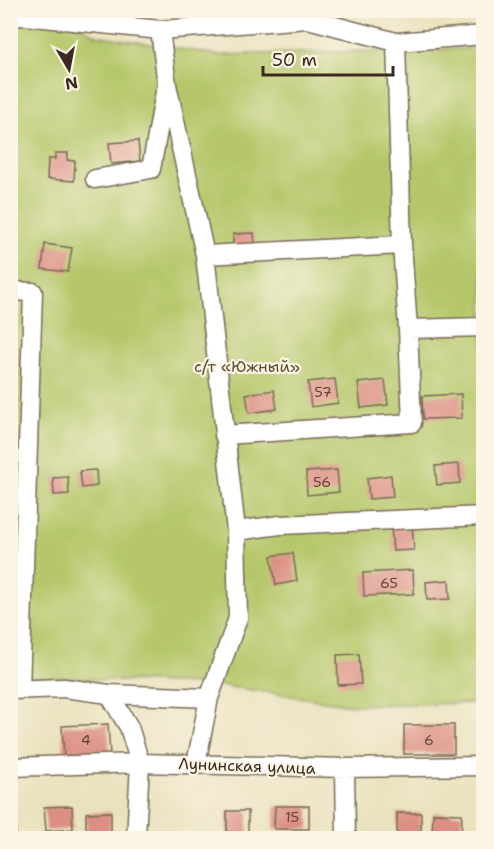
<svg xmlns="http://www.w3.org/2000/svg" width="494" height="849" font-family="'Shantell Sans',sans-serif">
<rect width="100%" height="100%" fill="#fcf5e5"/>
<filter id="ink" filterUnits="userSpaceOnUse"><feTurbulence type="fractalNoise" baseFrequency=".0167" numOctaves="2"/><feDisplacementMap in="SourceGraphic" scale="12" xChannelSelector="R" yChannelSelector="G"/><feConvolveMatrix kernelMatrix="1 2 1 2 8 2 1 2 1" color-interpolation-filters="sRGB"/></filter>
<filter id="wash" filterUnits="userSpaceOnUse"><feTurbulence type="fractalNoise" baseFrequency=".008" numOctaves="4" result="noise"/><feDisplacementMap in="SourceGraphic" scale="24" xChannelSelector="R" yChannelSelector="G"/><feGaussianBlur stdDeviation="1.35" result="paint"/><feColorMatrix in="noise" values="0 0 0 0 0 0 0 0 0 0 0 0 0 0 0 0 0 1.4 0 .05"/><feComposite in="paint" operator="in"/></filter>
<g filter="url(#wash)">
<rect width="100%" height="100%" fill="#eae2bf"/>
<path fill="#b5c76a" stroke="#787844" stroke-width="1.5" d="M11 11H53L96 35 218 55 483 48V703L352 705 218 685 11 676Z"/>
<g id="blocks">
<path fill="#db8f84" d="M138 141 140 161 111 164 109 143Z
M55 153H68L67 160 75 161 74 181 47 179 48 159H55Z
M254 233 255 245 233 247V234Z
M45 244 72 248 68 272 42 269Z
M335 379 338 403 311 407 308 382Z
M385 380 388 405 361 408 358 383Z
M274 390 277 409 249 413 246 394Z
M461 394 462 418 423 419 422 396Z
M459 464 460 483 437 485 435 466Z
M96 470 97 486 82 488 80 471Z
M337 470 339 492 307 495 306 472Z
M391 475 393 497 369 499 367 478Z
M68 477 69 494 54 495 53 478Z
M412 525 414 550 393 551 391 527Z
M293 553 297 581 276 585 271 556Z
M413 570 414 594 364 596 363 573Z
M449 580 450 599 427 600 426 582Z
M359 654 361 684 338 685 337 655Z
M108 724 110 755 64 757 62 726Z
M404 725H454V754H404Z
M72 806 73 829 46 831 44 807Z
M275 806H309V829H274Z
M227 811H248V838H227Z
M111 812V837H86V813Z
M10 813H15L16 835 10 836Z
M397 813H421V838H397Z
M433 813 462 814 461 838H432Z"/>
</g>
</g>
<g filter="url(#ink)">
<use href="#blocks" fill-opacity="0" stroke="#786a56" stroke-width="1.5"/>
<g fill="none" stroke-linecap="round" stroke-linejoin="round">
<defs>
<path id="minor" d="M10 17 25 16 160 30 308 19 396 42 484 35
M160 30 167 85 205 255 236 531 238 618 209 698 196 764
M95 179 151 169 165 92
M205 255 402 245
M10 291 33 292 20 690
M408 329 484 327
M224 435 412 423 408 329 402 245 396 42
M236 531 280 525 484 516
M10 690 64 688 109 694 129 727 140 763 136 838
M109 694 209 698
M10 767 140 763 345 768 484 766
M345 768 346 838"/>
</defs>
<use href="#minor" stroke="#786a56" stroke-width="21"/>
<use href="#minor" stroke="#fff" stroke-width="18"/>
</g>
</g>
<g text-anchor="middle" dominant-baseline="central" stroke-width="4.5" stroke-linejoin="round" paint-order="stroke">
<g font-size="14" fill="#634338">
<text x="323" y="392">57</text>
<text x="322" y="482">56</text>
<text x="389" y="583">65</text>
<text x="86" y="740">4</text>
<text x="429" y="740">6</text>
<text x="292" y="817">15</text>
</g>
<g font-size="16" fill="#5a5131" stroke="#fcf5e5">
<text x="247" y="366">с/т «Южный»</text>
</g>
<g font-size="16" fill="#3b2a1e" stroke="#fcf5e5">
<text transform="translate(247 766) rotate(2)">Лунинская улица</text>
</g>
</g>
<rect width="494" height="849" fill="none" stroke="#fcf5e5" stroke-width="36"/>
<g transform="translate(69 69) rotate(170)" stroke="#fcf5e5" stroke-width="4.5" paint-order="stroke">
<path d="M0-4.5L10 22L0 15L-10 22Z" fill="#3b2a1e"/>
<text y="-9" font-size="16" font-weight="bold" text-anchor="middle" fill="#3b2a1e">N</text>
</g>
<path d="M263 66v9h130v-9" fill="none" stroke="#3b2a1e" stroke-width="3"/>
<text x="272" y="66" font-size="18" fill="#3b2a1e" stroke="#fcf5e5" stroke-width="4.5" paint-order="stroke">50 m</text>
</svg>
